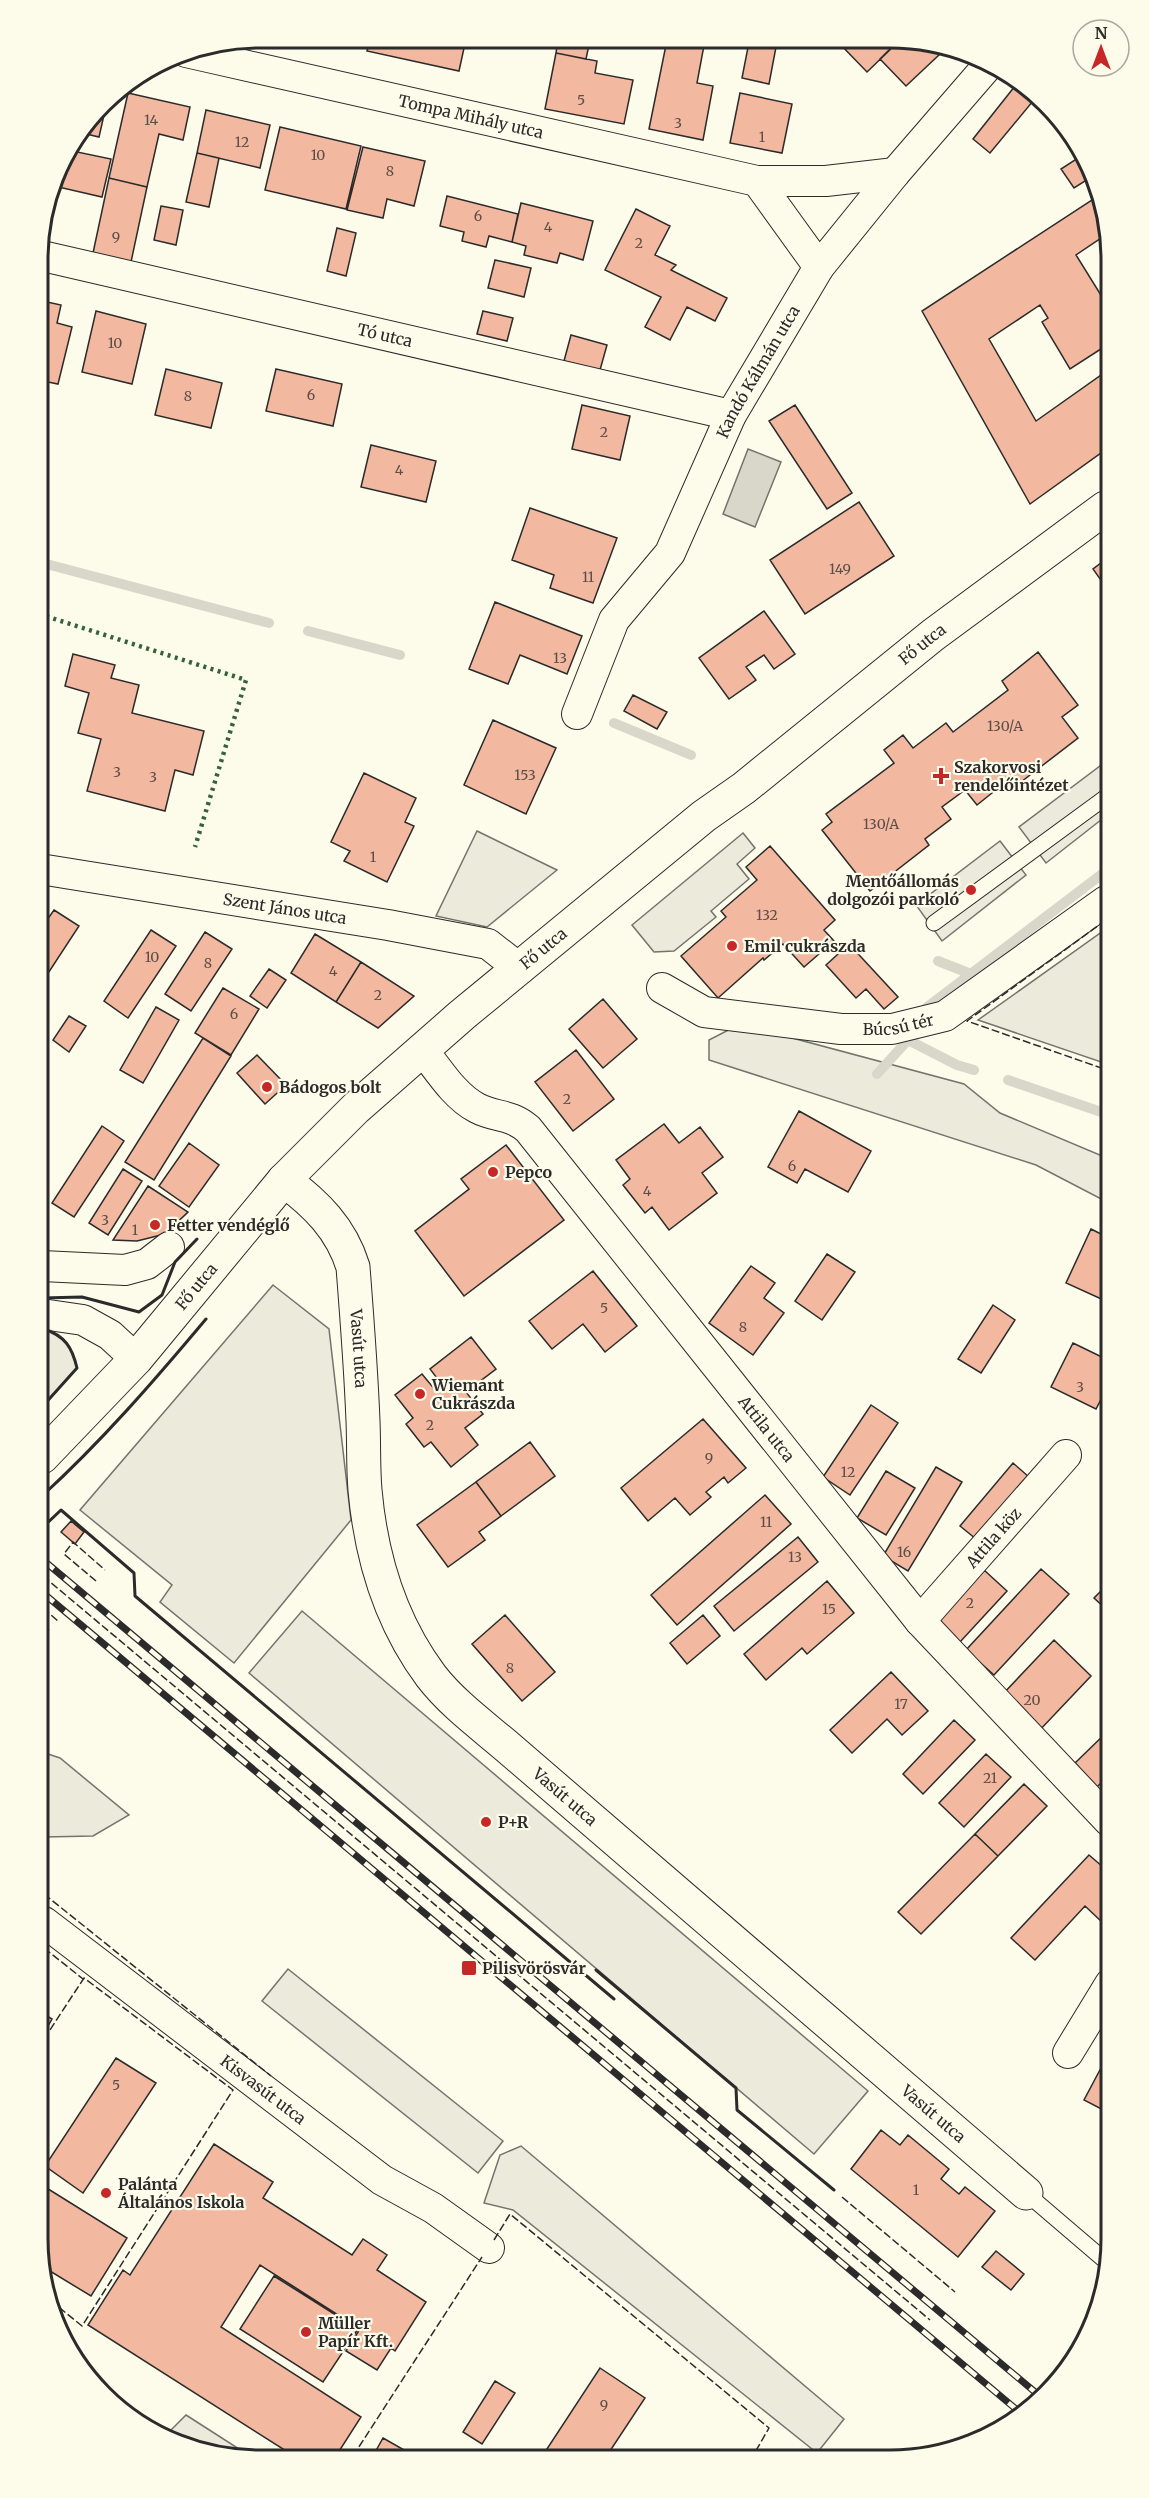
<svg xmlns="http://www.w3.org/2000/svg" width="1149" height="2498" font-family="Merriweather,serif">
<rect width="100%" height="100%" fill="#fdfbea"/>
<path fill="#ecebdb" stroke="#74746e" stroke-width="1.5" d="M1106 929 1107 1064 978 1020Z
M740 1024 964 1084 1000 1113 1107 1158V1202L1036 1165 709 1060V1040Z
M42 1328C65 1334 71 1347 77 1368L42 1407Z
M45 1753 60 1758 129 1815 93 1836 44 1837Z
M521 2146 844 2419 817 2453 513 2210 484 2203 500 2155Z
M186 2415 250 2456H216L166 2439V2435Z"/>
<path fill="#eceadb" stroke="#74746e" stroke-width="1.5" d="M1104 763 1106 765V816L1046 863 1019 827Z
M477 831 557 870 487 927 436 916Z
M743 833 755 848 737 864 749 879 711 911 716 917 674 951 654 952 632 925Z
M1000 841 1026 875 942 941 916 905Z
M273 1285 329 1329 351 1520 234 1663 160 1602 172 1585 80 1510Z
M302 1611 868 2091 814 2154 249 1673Z
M288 1969 503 2141 478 2173 262 2001Z"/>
<path fill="#d8d7c9" stroke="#74746e" stroke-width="1.5" d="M748 449 781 462 755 527 723 514Z"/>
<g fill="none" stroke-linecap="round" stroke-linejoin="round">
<path stroke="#d8d7c9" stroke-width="10" d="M39 562 269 623
M308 631 400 655
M614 723 691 755
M938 961 971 974
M926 1008 1106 871
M877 1074 908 1040 957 1065 974 1070
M1008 1080 1107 1114"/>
</g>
<path fill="#f2b8a0" stroke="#2b2b2b" stroke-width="1.5" d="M370 38 466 39 459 71 367 51Z
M558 39 590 40 586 59 556 53Z
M667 40H705L697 83 713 86 703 140 649 129Z
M837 41H892L895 45 867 72Z
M898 41 928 42 940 54 906 86 880 59Z
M749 42 776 47 769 84 742 78Z
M556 53 597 61 595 73 633 80 624 124 545 109Z
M1019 81 1038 95 990 153 973 139Z
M128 93 190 107 183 140 159 134 147 187 109 178Z
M740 93 792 104 782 153 730 143Z
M206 110 270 125 260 168 197 153Z
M97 113 104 115 99 137 82 133Z
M280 127 361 146 346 209 265 190Z
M81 133 77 152 111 159 102 197 54 186 60 161Z
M363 147 425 161 414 206 387 199 383 218 347 210Z
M197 153 219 158 209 207 186 202Z
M1084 154 1093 176 1074 188 1061 169Z
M109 178 147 187 131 262 93 253Z
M1101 194 1104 201V236L1076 255 1104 300V347L1070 369 1042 322 1048 318 1040 305 989 339 1036 421 1104 373 1105 450 1030 504 922 311Z
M447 196 518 214 512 242 489 236 486 247 462 241 464 232 440 226Z
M521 203 593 221 583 260 560 253 557 263 524 255 526 246 512 242Z
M161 206 183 210 176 245 154 240Z
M636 209 670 226 655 255 676 265 671 270 727 298 715 321 687 307 670 340 645 327 661 297 605 270Z
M337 228 356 233 346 276 327 271Z
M495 260 531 268 524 297 488 288Z
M38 300 61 305 57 323 72 327 58 384 38 380Z
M96 311 146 324 132 384 82 372Z
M483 311 513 318 507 341 477 334Z
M571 335 607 345 600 370 564 361Z
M166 369 222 383 211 428 155 415Z
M276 369 342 384 333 426 266 411Z
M582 405 630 416 620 460 572 449Z
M795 405 852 493 827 509 769 421Z
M371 445 436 461 426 502 361 487Z
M859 502 894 556 805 614 770 560Z
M530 508 617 538 593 603 550 588 554 575 512 560Z
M1105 560V586L1093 569Z
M495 602 582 636 567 674 520 655 508 684 469 669Z
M764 611 795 654 774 669 764 655 746 667 756 680 729 699 699 658Z
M1038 652 1078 705 1062 717 1078 738 1008 792 1002 785 977 805 965 790 942 807 951 819 925 839 929 845 870 891 822 830 832 822 826 814 894 763 884 750 903 735 913 748 946 723 953 732 1008 690 1002 681Z
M73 654 115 665 111 678 139 685 132 713 204 731 193 775 175 770 165 811 87 791 101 739 78 733 89 693 65 686Z
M633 695 667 712 657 729 624 711Z
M493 720 556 748 526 814 464 785Z
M364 773 416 798 405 822 414 826 387 882 344 861 350 851 331 842Z
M770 846 835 920 824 930 834 941 804 967 783 944 764 960 763 958 718 998 681 956 726 917 721 911 757 880 746 867Z
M54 910 79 926 41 984 40 930Z
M151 930 176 946 128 1018 104 1001Z
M205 932 232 949 191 1011 165 994Z
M315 934 361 962 336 1002 291 973Z
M849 944 898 997 884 1009 866 989 856 998 826 965Z
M361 962 414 996 378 1028 336 1002Z
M269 969 286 980 267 1008 250 996Z
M223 988 259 1009 231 1055 195 1033Z
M603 999 637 1039 603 1068 569 1029Z
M156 1007 179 1020 143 1083 120 1070Z
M69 1016 86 1026 69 1052 53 1040Z
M203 1038 231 1056 154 1180 125 1162Z
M576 1050 614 1099 573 1131 535 1082Z
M257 1055 286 1085 265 1104 237 1073Z
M799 1111 871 1151 848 1192 805 1169 797 1183 768 1167Z
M664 1124 679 1143 700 1127 723 1157 702 1173 717 1193 669 1230 652 1207 645 1213 623 1185 630 1179 616 1160Z
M102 1126 124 1141 74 1217 52 1203Z
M189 1143 219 1165 189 1207 159 1186Z
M506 1145 564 1220 464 1296 415 1231 469 1189 461 1179Z
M123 1169 142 1181 108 1235 89 1223Z
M148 1186 188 1212 165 1234 137 1241 113 1240Z
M1091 1229 1107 1237 1108 1302 1066 1283Z
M827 1254 855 1272 822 1320 795 1301Z
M751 1266 775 1283 764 1298 784 1313 753 1355 709 1323Z
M593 1271 637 1326 605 1352 583 1324 552 1349 529 1321Z
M993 1305 1015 1320 981 1373 958 1359Z
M471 1337 496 1369 466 1392 483 1414 465 1428 478 1445 451 1467 431 1442 424 1447 406 1424 413 1418 395 1395 422 1374 436 1391 443 1386 430 1369Z
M1073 1343 1108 1360V1386L1096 1409 1051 1387Z
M871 1405 898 1423 850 1495 823 1477Z
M703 1419 746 1468 728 1483 724 1477 706 1492 711 1497 690 1515 675 1498 648 1521 621 1488Z
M530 1442 555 1476 501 1516 476 1482Z
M1013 1463 1029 1477 976 1539 960 1526Z
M936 1467 962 1482 908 1571 883 1556Z
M886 1471 915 1488 886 1535 857 1518Z
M476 1482 501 1516 479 1532 485 1540 448 1567 417 1525Z
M765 1495 791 1524 677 1625 651 1595Z
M71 1521 84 1532 75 1544 61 1532Z
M798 1537 818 1562 734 1631 714 1606Z
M1041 1569 1069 1594 994 1675 966 1650Z
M984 1570 1007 1591 960 1642 937 1621Z
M827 1581 854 1613 807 1654 802 1648 766 1680 744 1654Z
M1109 1583V1612L1094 1598Z
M505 1615 555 1672 522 1701 472 1644Z
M703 1615 720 1636 687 1664 670 1643Z
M1054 1640 1091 1676 1038 1732 1001 1696Z
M891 1672 928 1711 902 1735 887 1719 852 1753 830 1730Z
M954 1720 975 1740 923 1794 903 1774Z
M1109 1730V1775L1097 1787 1075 1763Z
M986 1754 1011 1777 964 1827 939 1803Z
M1024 1784 1047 1806 998 1856 975 1834Z
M975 1834 998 1856 921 1934 898 1912Z
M1089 1855 1110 1873V1916L1103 1923 1085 1906 1035 1960 1011 1938Z
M44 2014 52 2019 44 2033Z
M1110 2051 1111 2114 1084 2100Z
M116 2058 156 2083 83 2193 45 2166Z
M881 2130 900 2145 908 2135 949 2169 941 2179 959 2194 965 2187 995 2211 958 2257 851 2169Z
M214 2144 273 2182 263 2198 352 2255 363 2239 387 2255 377 2270 426 2302 395 2351 391 2348 377 2370 346 2351 360 2329 260 2265 221 2327 361 2417 336 2456H294L88 2325 123 2270 130 2275Z
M45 2187 127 2238 91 2296 45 2268Z
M996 2251 1024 2274 1011 2290 982 2267Z
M274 2276 358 2329 323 2382 240 2329Z
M600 2368 645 2398 608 2454 543 2455Z
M495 2381 515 2393 482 2444 463 2432Z
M383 2438 413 2455 373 2456Z"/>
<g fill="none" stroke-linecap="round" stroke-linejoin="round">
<defs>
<path id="lane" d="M934 923 1106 797
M1026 2193 1109 2264"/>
<g id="street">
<path id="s1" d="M186 52 757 181H826L895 173"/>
<path d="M757 181 819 267"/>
<path id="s2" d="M38 255 731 415"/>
<path id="s3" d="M577 714 614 620 670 553 731 415 819 267 895 173 991 62"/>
<path id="s4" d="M40 869 388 925 488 944 520 969"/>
<path id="s5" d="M662 988 704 1012 841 1029H892L945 1016 1106 901"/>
<path id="s6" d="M422 1049C438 1069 454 1096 477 1108 496 1118 509 1113 528 1129L920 1621 1109 1821"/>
<path d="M42 1266 125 1270 147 1264 169 1247"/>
<path d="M42 1314 83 1320 110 1335 136 1359"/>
<path id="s7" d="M920 1621 1066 1455"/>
<path id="s8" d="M44 1922 382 2180 433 2208 489 2248"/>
<path d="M1068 2053 1110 1984"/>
</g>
<g id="secondary">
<path id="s9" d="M284 1180C316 1204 341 1228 353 1267 357 1318 361 1370 363 1421 364 1444 363 1467 365 1490 371 1557 390 1621 431 1676 451 1702 479 1723 504 1744L1026 2193"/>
</g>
<g id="primary">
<path id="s10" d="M42 1457 136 1359 284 1180 356 1108 462 1015 704 816 744 788 933 635 1105 508"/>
</g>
</defs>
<use href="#lane" stroke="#2b2b2b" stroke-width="17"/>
<use href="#street" stroke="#2b2b2b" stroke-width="32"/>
<use href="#secondary" stroke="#2b2b2b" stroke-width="35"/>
<use href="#primary" stroke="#2b2b2b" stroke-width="35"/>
<use href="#lane" stroke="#fdfbea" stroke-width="15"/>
<use href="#street" stroke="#fdfbea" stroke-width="30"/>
<use href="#secondary" stroke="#fdfbea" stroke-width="33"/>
<use href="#primary" stroke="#fdfbea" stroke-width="33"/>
<defs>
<path id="rail" d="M43 1560 1041 2397
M43 1593 1023 2415"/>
</defs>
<use href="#rail" stroke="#2b2b2b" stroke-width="7"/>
<use href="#rail" stroke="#fdfbea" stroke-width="4.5" stroke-dasharray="14" stroke-linecap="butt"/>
<path stroke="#34623c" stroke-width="4.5" stroke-dasharray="3 4.5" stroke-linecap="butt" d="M39 614 246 680 195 847"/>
<path stroke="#2b2b2b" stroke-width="1.5" stroke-dasharray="8 3" stroke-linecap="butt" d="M1106 920 967 1021 1107 1070
M43 1576 930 2320
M96 1581 64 1554 73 1542 105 1570
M43 1608 58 1621
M43 1625 50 1631
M44 1894 271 2076
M44 1948 83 1979
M44 2039 84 1978 233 2090 82 2326 45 2296
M842 2197 955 2292
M494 2240 510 2214 769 2428 754 2454
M353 2456 482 2257"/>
<path stroke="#2b2b2b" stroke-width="3" d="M42 1298 82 1297 139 1312 162 1295 175 1262 197 1239
M42 1407 77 1368C72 1347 65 1336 44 1329
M42 1496C102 1441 154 1381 206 1319
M42 1528 61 1510 134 1573 135 1596 614 1999
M596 1970 736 2088 737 2110 834 2190"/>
</g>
<g fill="#c62828" stroke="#fdfbea" stroke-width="2">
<path d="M938 767h6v6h6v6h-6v6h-6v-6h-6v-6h6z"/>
<circle cx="971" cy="890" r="6"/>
<circle cx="732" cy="946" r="6"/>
<circle cx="267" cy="1087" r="6"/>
<circle cx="493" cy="1172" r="6"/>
<circle cx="155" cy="1225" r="6"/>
<circle cx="420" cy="1394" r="6"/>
<circle cx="486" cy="1822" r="6"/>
<rect x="461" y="1960" width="16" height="16" rx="3"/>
<circle cx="106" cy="2193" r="6"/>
<circle cx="306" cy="2332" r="6"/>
</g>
<g text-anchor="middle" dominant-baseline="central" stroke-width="4.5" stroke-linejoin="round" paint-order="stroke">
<g font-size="14" fill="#5d4e48">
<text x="581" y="100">5</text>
<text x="151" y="120">14</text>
<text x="678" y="123">3</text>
<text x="762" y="137">1</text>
<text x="242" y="142">12</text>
<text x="318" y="155">10</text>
<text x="390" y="171">8</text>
<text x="478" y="216">6</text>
<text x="548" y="227">4</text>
<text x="116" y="237">9</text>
<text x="639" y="243">2</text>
<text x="115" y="343">10</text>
<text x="311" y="395">6</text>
<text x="188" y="396">8</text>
<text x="604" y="432">2</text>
<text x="399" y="470">4</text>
<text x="840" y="569">149</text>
<text x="588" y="577">11</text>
<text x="560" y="658">13</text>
<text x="1005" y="726">130/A</text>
<text x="117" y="772">3</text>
<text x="525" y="775">153</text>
<text x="153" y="777">3</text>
<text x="881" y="824">130/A</text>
<text x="373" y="857">1</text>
<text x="767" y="915">132</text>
<text x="152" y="957">10</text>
<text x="208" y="963">8</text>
<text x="333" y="971">4</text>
<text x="378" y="995">2</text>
<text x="234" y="1014">6</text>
<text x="567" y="1099">2</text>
<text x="792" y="1166">6</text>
<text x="647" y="1191">4</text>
<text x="105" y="1220">3</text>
<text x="135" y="1230">1</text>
<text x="604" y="1308">5</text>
<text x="743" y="1327">8</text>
<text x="1080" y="1387">3</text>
<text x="430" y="1425">2</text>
<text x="709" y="1458">9</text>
<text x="848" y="1472">12</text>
<text x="766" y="1522">11</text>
<text x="904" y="1552">16</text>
<text x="795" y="1557">13</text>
<text x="970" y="1603">2</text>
<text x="829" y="1609">15</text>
<text x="510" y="1668">8</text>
<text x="1032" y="1700">20</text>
<text x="901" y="1704">17</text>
<text x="990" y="1778">21</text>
<text x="116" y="2085">5</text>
<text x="916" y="2190">1</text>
<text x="604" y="2405">9</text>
</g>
<g font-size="16" fill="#2b2b2b" stroke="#fdfbea">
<text stroke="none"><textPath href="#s1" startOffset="292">Tompa Mihály utca</textPath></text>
<text stroke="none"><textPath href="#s2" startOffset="356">Tó utca</textPath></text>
<text stroke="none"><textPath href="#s3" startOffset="390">Kandó Kálmán utca</textPath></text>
<text stroke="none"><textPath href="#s10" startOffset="1202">Fő utca</textPath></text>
<text stroke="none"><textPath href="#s4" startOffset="248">Szent János utca</textPath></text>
<text stroke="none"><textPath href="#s10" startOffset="716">Fő utca</textPath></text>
<text stroke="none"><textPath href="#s5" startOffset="244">Búcsú tér</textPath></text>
<text stroke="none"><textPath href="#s10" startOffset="230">Fő utca</textPath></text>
<text stroke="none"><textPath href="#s9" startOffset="195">Vasút utca</textPath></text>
<text stroke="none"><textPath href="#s6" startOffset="520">Attila utca</textPath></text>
<text stroke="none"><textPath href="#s7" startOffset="111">Attila köz</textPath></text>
<text stroke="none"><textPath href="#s9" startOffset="717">Vasút utca</textPath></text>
<text stroke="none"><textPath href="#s8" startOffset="276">Kisvasút utca</textPath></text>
<text stroke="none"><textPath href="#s9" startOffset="1203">Vasút utca</textPath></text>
</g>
<g font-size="16" font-weight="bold" fill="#2b2b2b" stroke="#fdfbea" text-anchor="start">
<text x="954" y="767">Szakorvosi<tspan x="954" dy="18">rendelőintézet</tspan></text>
<text x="959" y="881" text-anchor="end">Mentőállomás<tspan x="959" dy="18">dolgozói parkoló</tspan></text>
<text x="744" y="946">Emil cukrászda</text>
<text x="279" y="1087">Bádogos bolt</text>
<text x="505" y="1172">Pepco</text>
<text x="167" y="1225">Fetter vendéglő</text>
<text x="432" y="1385">Wiemant<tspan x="432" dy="18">Cukrászda</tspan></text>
<text x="498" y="1822">P+R</text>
<text x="482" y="1968">Pilisvörösvár</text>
<text x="118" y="2184">Palánta<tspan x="118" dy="18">Általános Iskola</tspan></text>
<text x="318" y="2323">Müller<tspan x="318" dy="18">Papír Kft.</tspan></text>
</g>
</g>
<path d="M0 0H1149V2498H0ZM259 48H890A211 211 0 0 1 1101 259V2239A211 211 0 0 1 890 2450H259A211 211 0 0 1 48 2239V259A211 211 0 0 1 259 48Z" fill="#fdfbea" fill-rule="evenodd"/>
<path fill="none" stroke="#2b2b2b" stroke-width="3" d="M259 48H890A211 211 0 0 1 1101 259V2239A211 211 0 0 1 890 2450H259A211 211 0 0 1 48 2239V259A211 211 0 0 1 259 48Z"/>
<g transform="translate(1101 48)"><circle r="28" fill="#fdfbea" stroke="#a9a89e" stroke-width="1.5"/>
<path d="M0-4.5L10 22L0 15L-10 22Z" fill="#c62828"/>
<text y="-9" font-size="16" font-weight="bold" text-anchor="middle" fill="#2b2b2b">N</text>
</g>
</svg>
